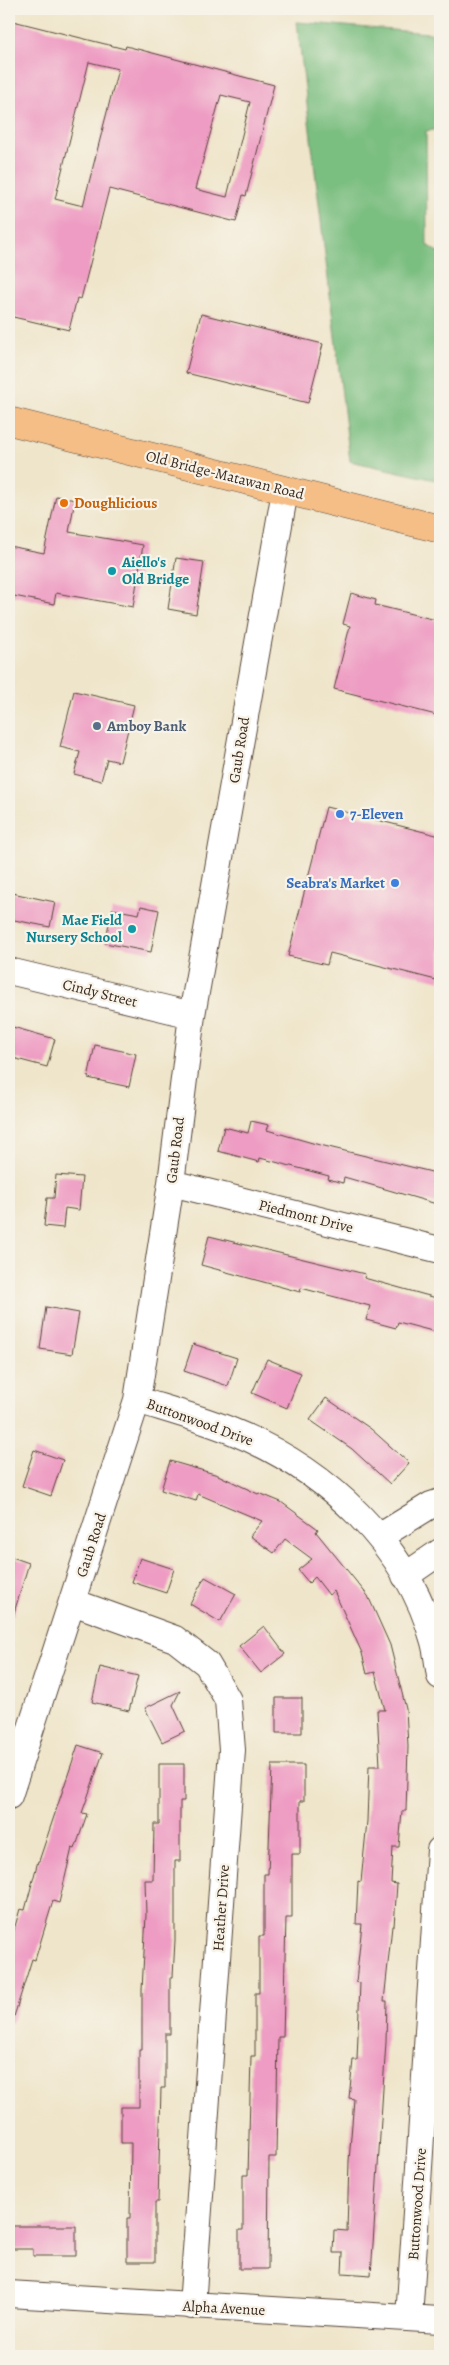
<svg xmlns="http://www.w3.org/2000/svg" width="449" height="2365" font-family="Alegreya,serif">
<rect width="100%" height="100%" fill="#f7f3e8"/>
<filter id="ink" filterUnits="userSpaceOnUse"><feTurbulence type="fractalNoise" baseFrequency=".02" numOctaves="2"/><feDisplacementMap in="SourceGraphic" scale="10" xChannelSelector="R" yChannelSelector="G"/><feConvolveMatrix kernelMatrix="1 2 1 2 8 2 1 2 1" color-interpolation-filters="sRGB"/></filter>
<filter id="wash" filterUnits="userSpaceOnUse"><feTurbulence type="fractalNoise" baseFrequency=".0096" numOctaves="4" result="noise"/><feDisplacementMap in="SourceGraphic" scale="20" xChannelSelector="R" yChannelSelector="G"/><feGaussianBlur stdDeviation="1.12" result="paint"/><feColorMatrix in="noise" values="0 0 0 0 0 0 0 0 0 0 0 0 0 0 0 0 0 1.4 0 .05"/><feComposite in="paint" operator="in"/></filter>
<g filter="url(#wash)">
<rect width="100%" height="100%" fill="#efe5ca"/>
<path fill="#7abe80" stroke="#5a744f" d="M297 22 440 34V129L426 131 427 245 440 254V481L350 461Z"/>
<g id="blocks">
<path fill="#ee9cc3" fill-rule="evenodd" d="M9 20 125 49 126 46 274 85 246 196 243 195 236 222 109 189 81 299 77 298 69 330 9 316ZM89 62 118 69 83 206 55 199ZM221 95 250 102 227 197 195 189Z
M201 314 323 344 308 403 186 373Z
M56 496 75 500 69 532 143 545 133 607 56 593 54 604 9 595V546L44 553Z
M176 558 204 562 196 614 168 609Z
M351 593 376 600 375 605 440 621V716L334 689 350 626 343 624Z
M74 691 134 705 120 762 107 759 101 781 74 774 80 752 60 747Z
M326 807 440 836V981L330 953 327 965 288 956Z
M12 893 55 902 50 927 9 919Z
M141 906 159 910 151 952 105 943 112 909 139 914Z
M9 1026 55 1039 47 1067 9 1057Z
M95 1045 136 1054 129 1087 88 1078Z
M251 1121 269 1125 267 1130 316 1144 440 1174V1205L344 1177 343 1183 328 1179 329 1176 260 1158 259 1162 218 1151 224 1127 248 1133Z
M56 1175 82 1177 79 1210 65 1208 63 1228 44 1226 47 1198H54Z
M209 1236 365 1274 364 1278 440 1299V1333L398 1322 396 1328 366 1320 370 1306 301 1288 300 1292 201 1265Z
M46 1307 79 1313 72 1354 40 1349Z
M193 1344 237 1358 228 1386 184 1371Z
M267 1359 301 1373 287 1408 252 1393Z
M326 1398 371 1429 409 1463 390 1484 352 1449 310 1420Z
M34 1450 63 1460 51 1496 22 1486Z
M170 1461 218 1475 258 1494 259 1493 281 1502 318 1529 316 1532 368 1596 390 1645 406 1709 408 1746 406 1811H402L399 1847H393L391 1883 397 1884 394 1926H392L384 2001H387L386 2042 371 2275 342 2273 343 2253H333L334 2230 347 2231 349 2161 354 2099 349 2098 353 2060H357L360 1983 356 1982 362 1924H356L358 1881 361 1882 367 1821 369 1766H380L377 1710H385L375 1672 367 1674 362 1653 334 1591 329 1595 315 1577 309 1583 298 1570 312 1559 285 1539 274 1553 250 1536 262 1521 198 1494 196 1501 161 1490Z
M9 1556 29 1563 13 1616 9 1615Z
M140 1558 174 1569 166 1593 132 1582Z
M205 1577 236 1594 220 1622 190 1604Z
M264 1626 285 1654 261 1673 239 1646Z
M100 1667 138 1676 129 1711 92 1702Z
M180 1691 173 1705 185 1731 162 1742 145 1708Z
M276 1698H302V1733H276Z
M78 1745 103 1753 82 1813 87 1814 75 1849 72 1848 59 1903 53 1901 35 1960 32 1959 12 2023 9 2022V1947L20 1909 25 1910 38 1861H39Z
M159 1764H184V1801H180V1861H175V1940L173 1977H170V2034H165V2088H161L158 2202H155V2262H127V2218H130L131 2143H121V2107H139V2050H142V1990L146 1915 145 1880H153L154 1824H159Z
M272 1765H304V1801H300V1854H292V1918H286L283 2037H278L276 2157H269L268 2269H239V2230H243V2175H248L251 2056H255V1993H259V1936H264V1874H268Z
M9 2226H76V2256H33V2249H9Z"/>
</g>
</g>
<g filter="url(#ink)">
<use href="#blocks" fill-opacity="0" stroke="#564638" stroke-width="1"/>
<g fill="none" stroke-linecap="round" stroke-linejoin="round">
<defs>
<path id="minor" d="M9 971 192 1015
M171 1183 440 1250
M137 1400C169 1410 203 1419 234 1432 325 1469 408 1545 434 1642 437 1653 438 1665 440 1676
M379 1537 431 1505 440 1502
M405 1576 440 1552
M73 1602 175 1639 207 1664 228 1700 232 1750 192 2306
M9 1796 137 1400 171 1183 192 1015 285 491
M9 2294 440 2320
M409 2318 440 1850"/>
<path id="major" d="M9 421 440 529"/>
</defs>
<use href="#minor" stroke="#564638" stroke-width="28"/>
<use href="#major" stroke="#564638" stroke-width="29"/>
<use href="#minor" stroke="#fff" stroke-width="26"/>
<use href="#major" stroke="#f6be87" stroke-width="28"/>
</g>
</g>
<circle fill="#e8710a" stroke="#f7f3e8" stroke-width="2" cx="64" cy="503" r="5"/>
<g fill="#0f9aa8" stroke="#f7f3e8" stroke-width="2">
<circle cx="112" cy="571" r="5"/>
<circle cx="132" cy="929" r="5"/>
</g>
<circle fill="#5c6f8a" stroke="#f7f3e8" stroke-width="2" cx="97" cy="726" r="5"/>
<g fill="#3f7fe0" stroke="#f7f3e8" stroke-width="2">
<circle cx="340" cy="814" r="5"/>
<circle cx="395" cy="883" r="5"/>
</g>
<g text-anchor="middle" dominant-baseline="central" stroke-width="4.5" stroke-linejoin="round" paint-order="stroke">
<g font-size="15" fill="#3b2a1e" stroke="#f7f3e8">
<text transform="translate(225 475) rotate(14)">Old Bridge-Matawan Road</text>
<text transform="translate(239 750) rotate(-81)">Gaub Road</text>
<text transform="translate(100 993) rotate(14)">Cindy Street</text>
<text transform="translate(175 1150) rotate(-83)">Gaub Road</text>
<text transform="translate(306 1216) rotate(14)">Piedmont Drive</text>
<text transform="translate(200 1422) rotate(20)">Buttonwood Drive</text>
<text transform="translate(91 1545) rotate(-72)">Gaub Road</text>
<text transform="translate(221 1908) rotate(-86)">Heather Drive</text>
<text transform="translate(417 2204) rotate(-86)">Buttonwood Drive</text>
<text transform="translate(224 2308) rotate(3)">Alpha Avenue</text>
</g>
<g font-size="15" font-weight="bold" fill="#c56008" stroke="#f7f3e8" text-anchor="start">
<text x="74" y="503">Doughlicious</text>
</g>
<g font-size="15" font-weight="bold" fill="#0d838f" stroke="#f7f3e8" text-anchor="start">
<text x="122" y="562">Aiello's<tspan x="122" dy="17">Old Bridge</tspan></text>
<text x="122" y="920" text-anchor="end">Mae Field<tspan x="122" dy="17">Nursery School</tspan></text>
</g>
<g font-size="15" font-weight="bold" fill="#4e5e75" stroke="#f7f3e8" text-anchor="start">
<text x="107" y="726">Amboy Bank</text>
</g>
<g font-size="15" font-weight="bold" fill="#366cbe" stroke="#f7f3e8" text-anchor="start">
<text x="350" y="814">7-Eleven</text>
<text x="385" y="883" text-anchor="end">Seabra's Market</text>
</g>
</g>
<rect width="449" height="2365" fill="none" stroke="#f7f3e8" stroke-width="30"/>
</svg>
